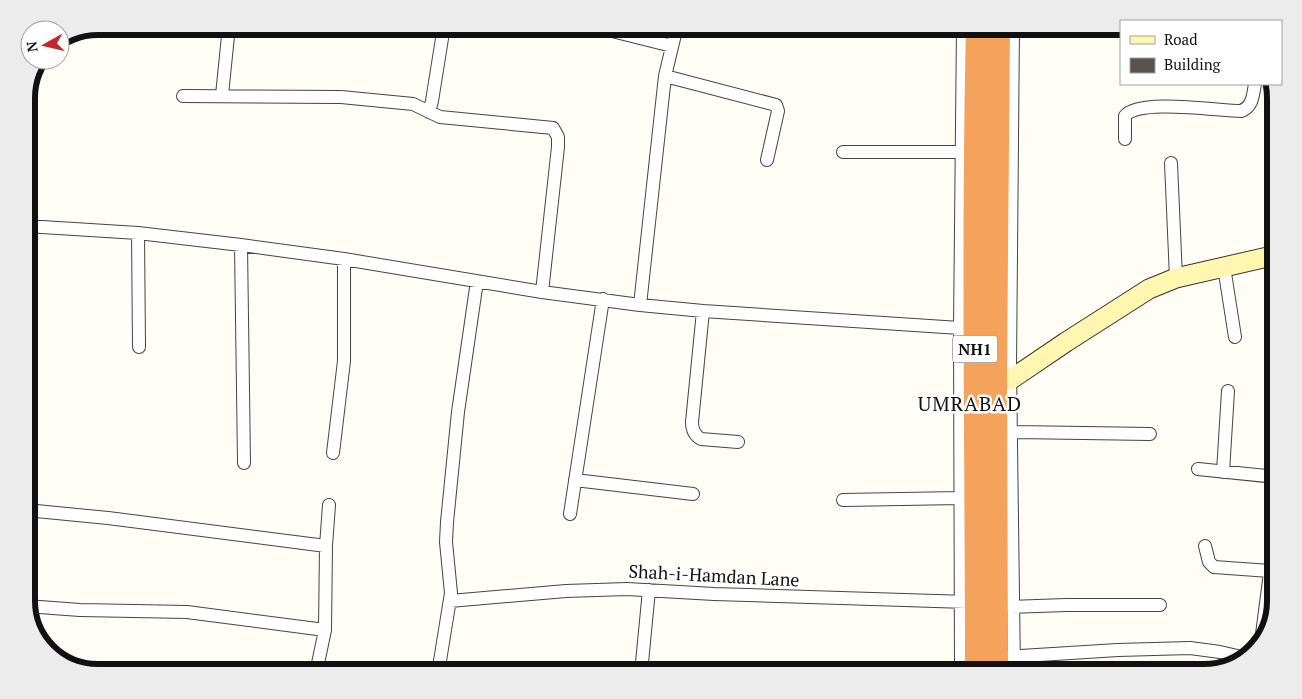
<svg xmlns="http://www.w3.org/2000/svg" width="1302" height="699" font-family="'PT Serif',serif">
<rect width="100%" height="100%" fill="#fffdf5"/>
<path fill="#5a524d" d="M1067 661V673H1039L1040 663Z"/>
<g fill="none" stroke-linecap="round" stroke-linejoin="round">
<defs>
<path id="street" d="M592 26 672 46
M1013 26 1010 366 1014 673
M665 76 776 105 778 111 767 160
M222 95 229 26
M183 96 341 97 413 104 440 117 553 128 558 137V147L542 292
M429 112 432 101 444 26
M26 123 30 226
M1125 139V116C1139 98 1219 111 1241 111 1253 107 1253 94 1255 84
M843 152H962
M1171 163 1176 278
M26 226 138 233 241 245 344 259 542 292 640 305 703 311 975 329
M138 233 139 347
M241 245 244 463
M1224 267 1235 337
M640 305 665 76 677 26
M703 311 692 422C692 429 694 435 701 439L738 442
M1010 432 1150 434
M333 453 344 361V259
M1198 469 1276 477
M1223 472 1228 391
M575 480 693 494
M843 500 960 498
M26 510 108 518 326 546
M570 514 603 299
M1205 546 1209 562 1214 567 1270 571
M450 601 566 591 627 589 714 594 967 602
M26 606 80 610 187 612 325 630
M1012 607 1066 605H1160
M1261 642 1276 526
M1006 657 1118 650 1190 648 1220 652 1246 658
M316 673 325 630 326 546 329 505
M438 673 451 593 446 542 447 522 458 412 477 281
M641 673 649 590
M961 673 960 329 963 26"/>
<path id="secondary" d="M1010 380 1066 342 1149 289 1176 278 1276 255"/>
<path id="highway" d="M977 673C977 457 973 242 978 26
M996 673 995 370 998 26"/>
</defs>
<use href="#street" stroke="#444" stroke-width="14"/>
<use href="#secondary" stroke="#333" stroke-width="21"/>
<use href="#highway" stroke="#222" stroke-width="26"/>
<use href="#street" stroke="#fff" stroke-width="12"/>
<use href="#secondary" stroke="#fff6b0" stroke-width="19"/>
<use href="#highway" stroke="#f5a25d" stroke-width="24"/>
</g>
<g text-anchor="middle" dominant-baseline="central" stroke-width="5" stroke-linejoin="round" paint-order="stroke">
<rect fill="#fff" stroke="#585858" stroke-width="1" x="952.5" y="335.5" width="45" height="27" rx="4"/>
<g font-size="16" font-weight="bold" fill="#111">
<text x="975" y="349">NH1</text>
</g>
<g font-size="18" fill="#111" stroke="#fff">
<text transform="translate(714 575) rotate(3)">Shah-i-Hamdan Lane</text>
</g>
<g font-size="20" letter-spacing="1" fill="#111" stroke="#fff">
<text x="970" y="403">UMRABAD</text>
</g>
</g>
<path d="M0 0H1302V699H0ZM98 35H1204A63 63 0 0 1 1267 98V601A63 63 0 0 1 1204 664H98A63 63 0 0 1 35 601V98A63 63 0 0 1 98 35Z" fill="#ececec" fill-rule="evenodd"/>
<path fill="none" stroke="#111" stroke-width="6" d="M98 35H1204A63 63 0 0 1 1267 98V601A63 63 0 0 1 1204 664H98A63 63 0 0 1 35 601V98A63 63 0 0 1 98 35Z"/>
<rect x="1120" y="20" width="162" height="65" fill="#ffffff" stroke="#a0a0a0"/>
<rect x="1130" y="36" width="25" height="8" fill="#fff6b0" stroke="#a0a0a0"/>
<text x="1164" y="45" font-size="15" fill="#111111">Road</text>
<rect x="1130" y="58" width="25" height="15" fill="#5a524d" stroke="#a0a0a0"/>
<text x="1164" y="70" font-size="15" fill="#111111">Building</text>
<g transform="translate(45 45) rotate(262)"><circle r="24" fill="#ffffff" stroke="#a0a0a0"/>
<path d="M0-4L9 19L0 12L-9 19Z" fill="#c4262e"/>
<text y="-8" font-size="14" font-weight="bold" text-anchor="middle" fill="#111111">N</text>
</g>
</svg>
